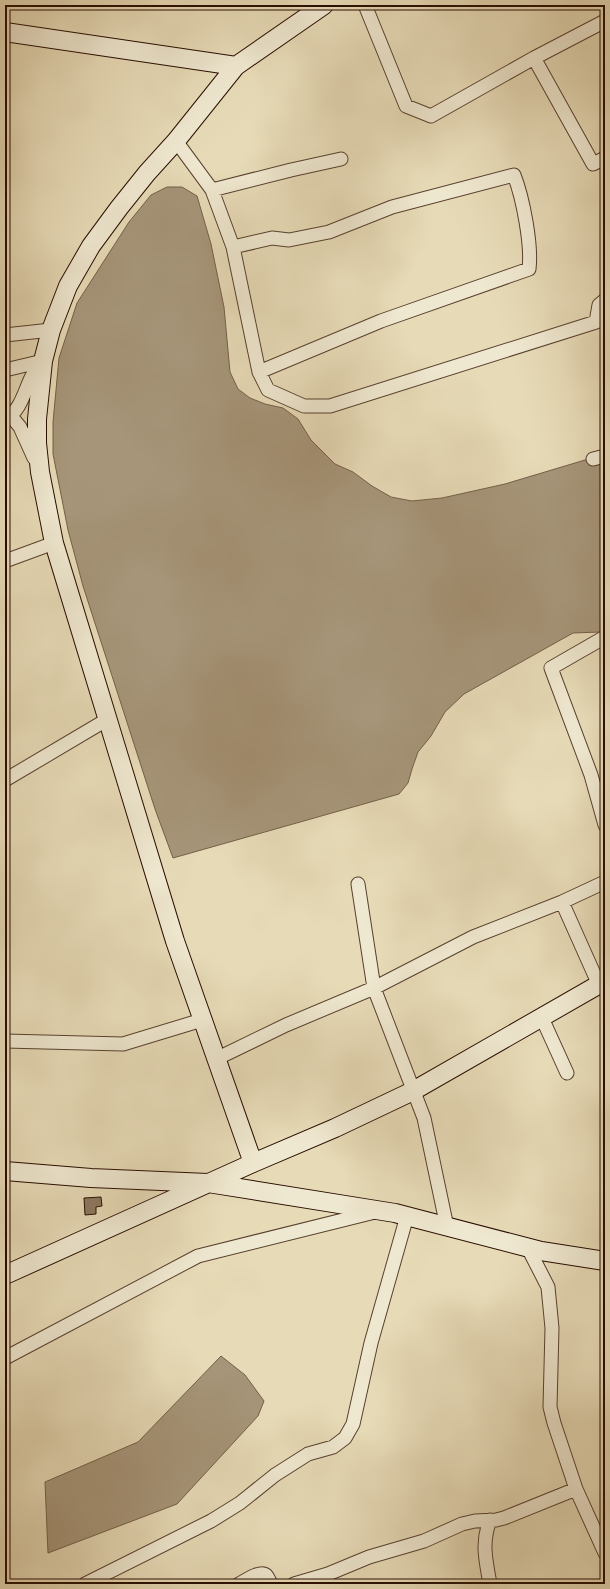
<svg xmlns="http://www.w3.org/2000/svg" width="610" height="1589" font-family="'IM FELL Great Primer',serif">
<rect width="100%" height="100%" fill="#e7dbb7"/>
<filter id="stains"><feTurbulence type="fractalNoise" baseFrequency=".005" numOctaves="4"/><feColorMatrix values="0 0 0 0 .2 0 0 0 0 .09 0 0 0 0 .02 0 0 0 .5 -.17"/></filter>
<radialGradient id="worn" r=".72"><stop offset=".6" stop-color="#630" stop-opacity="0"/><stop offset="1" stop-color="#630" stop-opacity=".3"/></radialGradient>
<path fill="#a69579" stroke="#745f49" d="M167 187H182L197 196 211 244 224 307 230 372 238 389 250 398 265 404 283 408 298 419 311 440 335 464 353 472 372 486 391 497 412 501 442 498 505 484 605 454V628L600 632 573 633 464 694 445 712 431 736 418 752 412 769 408 783 399 794 173 858 155 809 83 586 68 530 53 454V422L59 358 77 303 129 222 151 195Z
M221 1356 245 1375 264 1401 258 1416 177 1504 48 1553 45 1482 138 1442Z"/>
<path fill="#8c785f" stroke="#290d00" d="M101 1197 102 1206 96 1207V1214L85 1215 84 1198Z"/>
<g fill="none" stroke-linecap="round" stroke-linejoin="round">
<defs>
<path id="street" d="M365 5 406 106 431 116 534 58 605 21
M534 58 593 164 605 158
M176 141 212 190 233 247
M212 190 291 170 341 159
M5 335 51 330
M5 370 43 361
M259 372 381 321 529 269C532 245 523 198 514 175L392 207 329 232 289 240 272 238 233 247 259 372 268 390 304 406H330L596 322 599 305 605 300
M11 416 20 427 34 458
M5 420C20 410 23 396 30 380 33 373 38 367 43 361
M593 459 605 456
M5 561 54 543
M605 637 551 668 591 775 605 825
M5 780 108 719
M358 884 374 988 424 1118 447 1227
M562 902 599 985
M542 1018 567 1073
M5 1041 123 1044 202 1020
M216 1059 286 1025 374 988 473 937 562 902 605 882
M528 1248 548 1287 552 1328 550 1407 554 1423 576 1489 605 1553
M5 1358 198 1256 375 1212
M85 1584 211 1521 240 1503 275 1475 308 1454 333 1447 345 1438 353 1424 371 1343 407 1216
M239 1584C245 1581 260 1570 266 1575 268 1577 270 1582 271 1584
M294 1584 328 1574 369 1557 424 1541 462 1524 475 1521 496 1520 504 1518 576 1489
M490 1584C486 1560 481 1544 490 1520"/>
<path id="secondary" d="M5 32 236 66
M253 1163 175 941 54 543 40 472 37 443V419L43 361 51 330 68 286 91 246 119 208 147 173 176 141 236 66 324 5
M5 1171 91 1178 208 1183 395 1213 541 1251 605 1261
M5 1275 253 1163 335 1128 413 1091 605 981"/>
</defs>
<use href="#street" stroke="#58402e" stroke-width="15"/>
<use href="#secondary" stroke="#290d00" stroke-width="20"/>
<use href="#street" stroke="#efe8d0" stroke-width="13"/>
<use href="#secondary" stroke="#efe8d0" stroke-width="18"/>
</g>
<rect width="610" height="1589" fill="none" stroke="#e7dbb7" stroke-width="20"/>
<rect x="6" y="6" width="598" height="1577" fill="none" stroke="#290d00" stroke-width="2"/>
<rect x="10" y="10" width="590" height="1569" fill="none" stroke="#290d00"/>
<rect width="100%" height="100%" filter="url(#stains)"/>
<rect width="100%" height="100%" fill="url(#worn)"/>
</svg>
